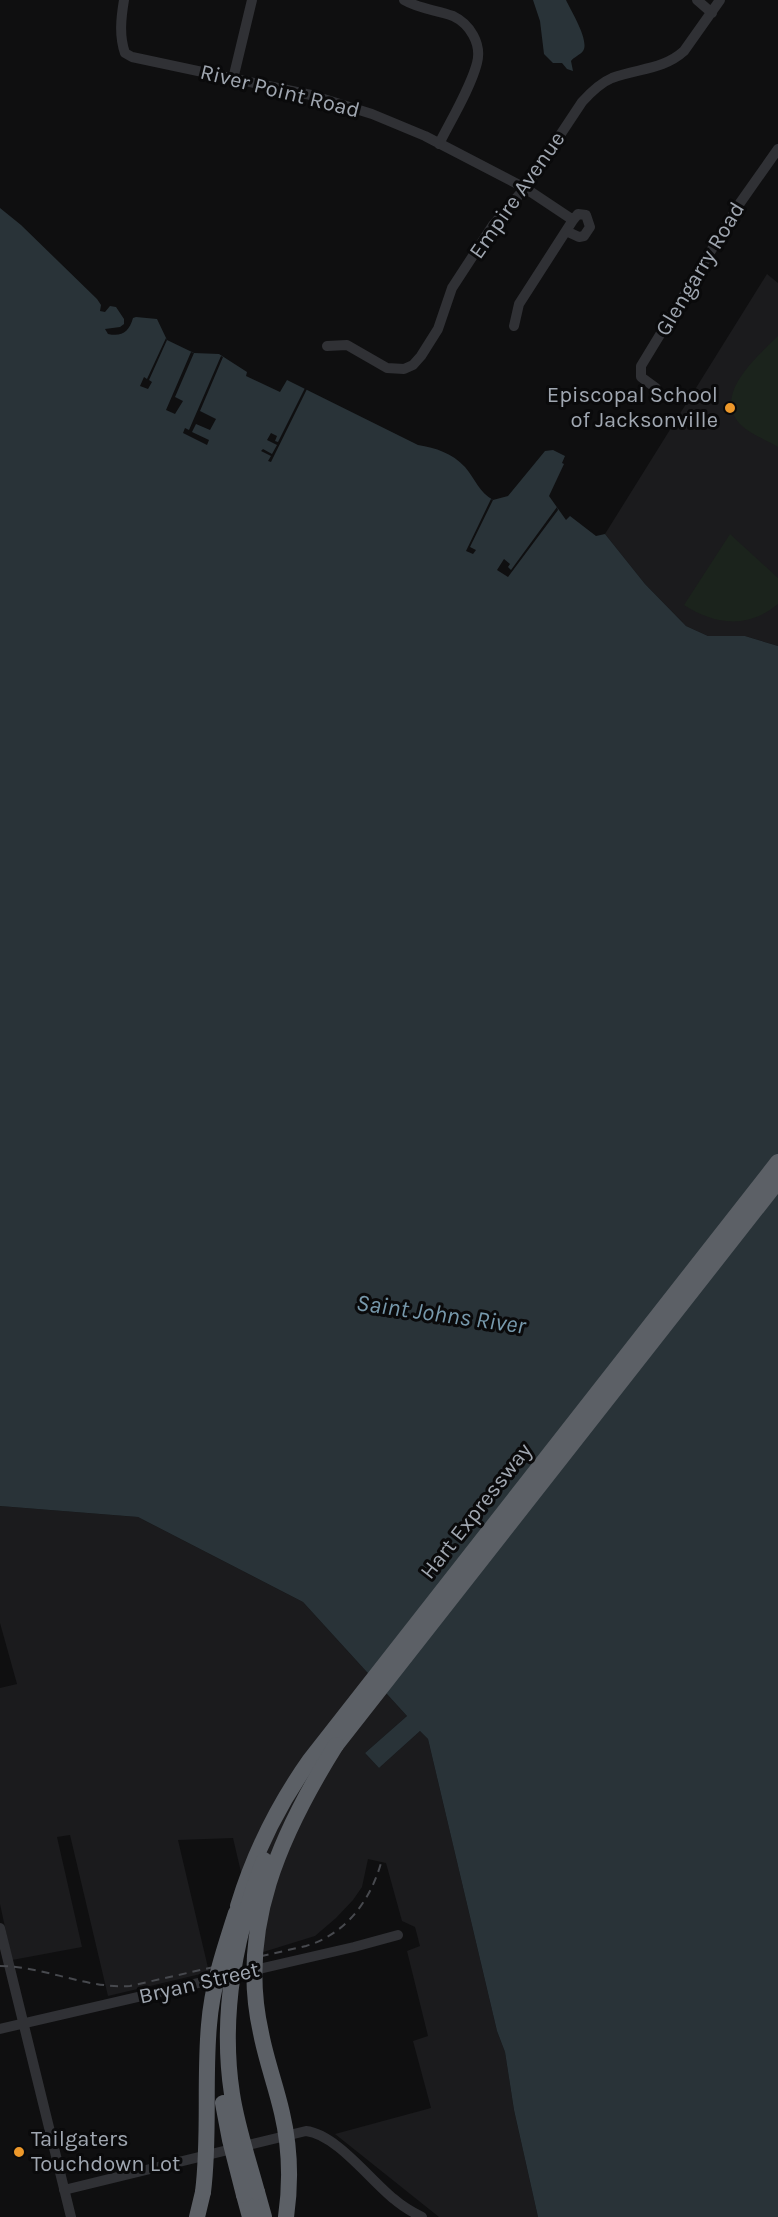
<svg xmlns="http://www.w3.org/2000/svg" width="778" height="2217" font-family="Karla,sans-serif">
<rect width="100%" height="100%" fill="#0f0f10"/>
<path fill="#1b1b1d" d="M767 274 778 283V646L745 636H708L686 626 645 584 605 534Z
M0 1506 138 1517 303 1602 407 1716 365 1753 379 1768 420 1731 428 1739 497 2031 505 2052 514 2110 538 2217H439L335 2134 431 2108 413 2041 428 2036 407 1951 420 1946 415 1927 402 1921 386 1863 368 1859 362 1887 353 1900 336 1918 315 1936 260 1953 233 1838 178 1840 209 1972 108 1996 70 1835 57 1837 82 1947 12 1960 0 1904V1688L17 1684 0 1623Z"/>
<path fill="#1b231c" d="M778 336V447C767 440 750 434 741 425 711 395 758 356 778 336Z
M730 534 778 578V604C748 629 715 625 684 605Z"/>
<path fill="#293338" d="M533 0H566C571 11 590 41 583 51 580 55 574 57 571 61L573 71 567 69 562 63H553L544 54 540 21Z
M0 208 21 225 97 299 101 305 100 311 105 312 110 306 116 307 124 319V324L120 327 105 329 108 334C122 337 129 332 133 318L136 317 157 319 167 340 194 353 219 354 247 372 246 376 280 392 287 380 418 445C436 448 452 453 465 467 475 479 479 492 493 500L508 496 545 451 553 450 565 456 562 463 564 464 549 496 566 520 570 516 596 536 605 534 645 584 686 626 708 636H745L778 646V2217H538L514 2110 505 2052 497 2031 428 1739 420 1731 379 1768 365 1753 407 1716 303 1602 138 1517 0 1506Z"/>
<path fill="#0f0f10" d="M166 338 167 340 149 380 152 382 148 389 140 386 144 377 147 379Z
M191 352 194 353 175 397 183 401 175 414 166 410Z
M221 356 223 357 200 411 216 419 210 430 196 424 192 432 209 440 207 445 183 433 185 428 189 430Z
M305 388 307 389 271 462 268 461 271 456 261 451 263 449 272 454 277 445 267 440 271 433 277 436 275 441 278 442Z
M491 499 493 500 470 547 476 550 473 554 466 551Z
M557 507 558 510 508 577 497 570 504 559 510 564 508 567 511 570Z"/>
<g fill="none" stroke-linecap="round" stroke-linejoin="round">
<path stroke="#303135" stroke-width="10" d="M124 0C121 18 119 36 125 53L132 57 311 95 372 114 425 136 525 188 573 220
M404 0C419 9 437 10 453 16 470 24 482 44 477 63 471 87 451 120 439 144
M697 0 712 13
M233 79 252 0
M514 326 519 304 573 220 578 214 586 215 590 227 584 236 579 237 566 231
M327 346 347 345 387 368 404 369 413 365 421 356 438 329 452 288 493 225 525 188 582 102C591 92 600 83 612 78 638 68 663 70 684 51L720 0
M656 388 641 377V366L740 203 778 149
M0 1928 71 2217
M0 2029 354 1947 398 1935
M64 2190 306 2131C336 2134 371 2181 394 2199 402 2206 412 2212 422 2217"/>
<path stroke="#5c6066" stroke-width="16" d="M336 1745 778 1181
M238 1906C254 1854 278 1805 310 1760L778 1162
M257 2192 264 2217
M244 2195 250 2217
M197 2217 203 2192"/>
<path stroke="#47494e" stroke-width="2" stroke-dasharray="8 6" stroke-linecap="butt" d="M0 1966C44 1966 86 1989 130 1986L306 1946C346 1934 370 1901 381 1863"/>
<path stroke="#5c6066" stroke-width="16" d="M223 2103 230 2140 244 2195
M203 2192C210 2137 204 2081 209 2025 212 1986 224 1950 236 1913
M257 2192C248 2159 237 2127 232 2094 220 2016 235 1933 264 1860
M286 2217C291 2182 290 2147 282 2113 276 2086 266 2060 261 2033 237 1928 281 1833 336 1745"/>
</g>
<g fill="#ed982a" stroke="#0a0a0b" stroke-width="2">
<circle cx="730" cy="408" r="6"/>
<circle cx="19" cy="2152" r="6"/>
</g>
<g text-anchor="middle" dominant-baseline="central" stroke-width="6" stroke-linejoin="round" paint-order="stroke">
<g font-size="22" fill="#a0a7b1" stroke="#0a0a0b">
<text transform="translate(280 91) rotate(14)">River Point Road</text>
<text transform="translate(517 195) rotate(-55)">Empire Avenue</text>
<text transform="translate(700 269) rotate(-59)">Glengarry Road</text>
<text transform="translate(476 1511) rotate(-52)">Hart Expressway</text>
<text transform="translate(199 1983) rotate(-13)">Bryan Street</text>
</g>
<g font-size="22" fill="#a0a7b1" stroke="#0a0a0b" text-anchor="end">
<text x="718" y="395">Episcopal School<tspan x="718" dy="25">of Jacksonville</tspan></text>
<text x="31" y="2139" text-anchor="start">Tailgaters<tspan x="31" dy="25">Touchdown Lot</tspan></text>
</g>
<g font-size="24" font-style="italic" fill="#7799ac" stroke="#0a0a0b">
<text transform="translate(441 1314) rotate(8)">Saint Johns River</text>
</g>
</g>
</svg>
